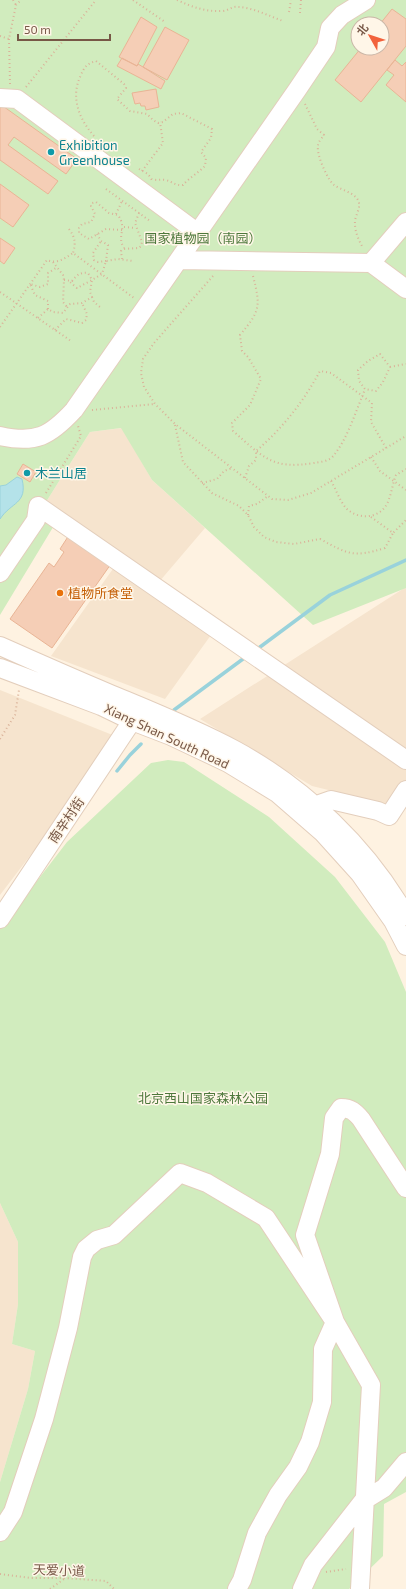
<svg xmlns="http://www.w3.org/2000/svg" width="406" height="1589" font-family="'Exo 2','Noto Sans SC',sans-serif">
<rect width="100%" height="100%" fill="#fef2e1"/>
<path fill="#f6e4ce" d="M122 428 152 480 205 528 159 582 46 502 90 432Z
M115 566 211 635 165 699 51 656Z
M406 587V809L312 786 200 719Z
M0 690 120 738 0 895Z
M0 1203 18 1242V1304L12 1344 35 1351 28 1389 0 1482Z"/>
<path fill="#d1ecbe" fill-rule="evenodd" d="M0 0H406V588L313 625 152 480 121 428 90 432 46 502 61 514 0 615ZM358 24H382V48H358Z
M168 760 184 762 269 817 335 877 385 942 406 992V1492L384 1504 383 1556 349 1589H0V1482L28 1389 35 1351 12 1344 18 1304V1242L0 1203V929L67 842 151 763Z"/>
<path fill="#b4e2e9" stroke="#99d2db" d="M17 477 22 479C28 504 11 502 0 519V486L6 485Z"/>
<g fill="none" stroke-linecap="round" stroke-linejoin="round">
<path stroke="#99d2db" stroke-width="3.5" d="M256 650 330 595 406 560
M174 710 247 656
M117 771 130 755 141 744"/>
</g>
<path fill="#f5ceb6" stroke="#e9b495" d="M392 9 406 19V46L361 102 335 80 361 48H382V24H380Z
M141 17 157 27 137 66 119 57Z
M165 27 189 40 167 80 143 67Z
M122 58 137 66 138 64 143 67 165 81 161 89 117 66Z
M395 60 402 66 406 62V102L386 85 394 75 387 70Z
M156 89 159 107 146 110 145 106H141L140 103 135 104 132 93Z
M0 104 77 159 66 174 14 137 8 145 58 181 48 194 0 160Z
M0 184 29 205 13 227 0 218Z
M0 238 15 248 4 264 0 261Z
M23 464 36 472 30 482 17 474Z
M71 532 113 561 52 648 10 619 49 563 54 567 64 552 60 549Z"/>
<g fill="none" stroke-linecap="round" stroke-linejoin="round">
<defs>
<path id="minor" d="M0 98 17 99 198 233
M179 260 371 263 406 222
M371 263 406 289
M0 436C36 444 50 436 74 410L297 90 326 47 330 28 342 15 366 0
M0 573 36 520 38 506 406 760
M0 646C36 662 72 678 108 693 151 711 194 728 235 750 305 788 367 847 406 916
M0 668 101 706 132 721 171 736 228 763 277 793 323 833 360 874 393 921 406 946
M314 806 331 800 378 811 389 816 406 790
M0 919 132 721
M0 1532 13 1512 44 1419 68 1328 82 1257 86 1249 97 1240 114 1235 180 1173 207 1183 266 1218 335 1322 323 1349 322 1402 310 1442 298 1467 278 1495 257 1533 242 1580 237 1589
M302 1589 313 1565 363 1501 384 1488 406 1462
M360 1589 371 1385 335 1322 305 1235 330 1154 334 1118 341 1108C351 1108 355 1112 361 1119L406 1188"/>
</defs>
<use href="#minor" stroke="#e3cebc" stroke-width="20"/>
<path stroke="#dab299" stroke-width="2" stroke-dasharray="1 3" stroke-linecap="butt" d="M13 0 16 5
M133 0 165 22
M177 0C192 7 206 12 222 11 228 11 232 6 237 7 252 7 269 16 283 21
M289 12 291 0
M300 13 301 0
M0 36 9 39 16 5 21 0
M9 39 10 84
M26 87 96 0
M305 104 317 129 324 135C322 138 318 142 318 145 316 154 327 179 334 185 341 190 353 192 358 200 362 208 354 216 355 224 355 232 359 241 363 248
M94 136C79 119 70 97 81 75 84 67 88 63 96 61L124 84 126 88 117 99 130 111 147 114 153 120 158 123 163 122 173 114 181 113 212 129 211 138 201 152 206 158 205 166C198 173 189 178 183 185 176 186 173 182 166 180 161 179 157 181 152 179
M139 169 148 174 152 180
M142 171 163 143 160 122
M106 189 150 221
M116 214 122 201
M124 227 136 228
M69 229C75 237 76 243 73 253
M122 230 106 229 89 239 79 233V228L82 224 91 222 95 214 91 206 92 203 96 202 109 213 118 215C128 230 116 235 124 248
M97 234 101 241
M101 241 108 245 106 261 98 262 94 260 93 253Z
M122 259 121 251 123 249 139 248 141 246 142 242 135 223 139 213
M53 262 63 275 64 280 63 302 67 307
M213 276 154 343 143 359 141 373 144 387 155 404 175 424 272 499 288 500 311 493 406 436
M253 276C261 307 260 311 240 335L242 351 248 357 261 379 250 405 232 423 233 431C263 457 272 470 314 463 321 462 330 461 334 455 347 439 354 416 362 397L365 389 359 381 358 370 368 361 380 354 390 367 383 382 376 391 365 389
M64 280 72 281C77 275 80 272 88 273L92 280 77 288 70 282
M0 292 71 341
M92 297 94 302 100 307
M48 309V301L35 295 30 284 40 287 48 284V273L56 268
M38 318 48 309 53 312 63 313 70 304 82 303 92 297 90 292 92 280 102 274 106 261 118 259 133 261
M0 327 47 260C57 264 64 259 73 253L134 298
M55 330 66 319 82 323 86 320 87 314 82 303
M390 367 406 364
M92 410 155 404
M175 425 183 462 212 493 239 506 248 515 254 527 264 537 276 542 294 544 320 539C348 554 353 558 385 548L393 533
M371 457 380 471 406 490
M245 478 249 466 256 460V451C282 429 304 401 320 371L331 373 372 403 371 422 386 448
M331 481C336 489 340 502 347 509 358 519 376 519 385 507 391 499 392 485 396 475L406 469
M202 483 217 479 224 471 232 468
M46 493 81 436 78 426
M248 515 249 506 257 504 268 496
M371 517 393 533 406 520
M0 739 15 715 19 690
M326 1572 346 1569
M0 1574 31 1578H65L106 1581 114 1589
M50 1589 64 1579"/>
<use href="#minor" stroke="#fff" stroke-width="18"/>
</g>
<g fill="#0f9aa8" stroke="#fff6e8" stroke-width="1.5">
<circle cx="51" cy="152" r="4"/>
<circle cx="27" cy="473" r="4"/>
</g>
<circle fill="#e8710a" stroke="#fff6e8" stroke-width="1.5" cx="60" cy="593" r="4"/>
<g text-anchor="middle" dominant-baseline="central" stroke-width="3" stroke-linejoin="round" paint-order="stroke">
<g font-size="13" fill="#0d838f" stroke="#fff6e8" text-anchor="start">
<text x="59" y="145">Exhibition<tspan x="59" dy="15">Greenhouse</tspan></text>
<text x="35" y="473">木兰山居</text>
</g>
<g font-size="13" fill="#4d783b" stroke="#fff6e8">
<text x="203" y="238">国家植物园（南园）</text>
<text x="203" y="1098">北京西山国家森林公园</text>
</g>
<g font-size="13" fill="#c56008" stroke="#fff6e8" text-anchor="start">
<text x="68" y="593">植物所食堂</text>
</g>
<g font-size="13" fill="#775746" stroke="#fff6e8">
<text transform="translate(167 736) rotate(25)">Xiang Shan South Road</text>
<text transform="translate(66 820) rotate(-56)">南辛村街</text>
<text transform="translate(59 1570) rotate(2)">天爱小道</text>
</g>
</g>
<g transform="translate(370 36) rotate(309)"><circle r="19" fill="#fff6e8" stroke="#c9b6a7"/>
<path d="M0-3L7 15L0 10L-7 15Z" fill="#f2623c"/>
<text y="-6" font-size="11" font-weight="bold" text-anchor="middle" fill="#775746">北</text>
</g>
<path d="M18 34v6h92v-6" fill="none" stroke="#775746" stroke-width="2"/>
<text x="24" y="34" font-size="12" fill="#775746" stroke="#fff6e8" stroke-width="3" paint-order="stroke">50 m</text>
</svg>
